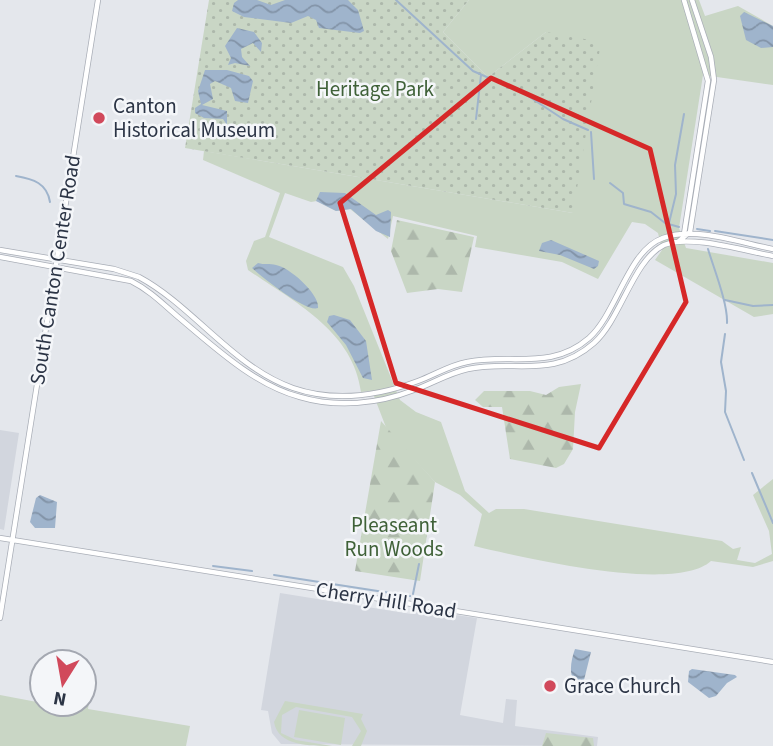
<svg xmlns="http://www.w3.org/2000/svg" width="773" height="746" font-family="'Source Sans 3',sans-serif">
<defs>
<pattern id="forest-firs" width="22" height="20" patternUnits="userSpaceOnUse" patternTransform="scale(1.75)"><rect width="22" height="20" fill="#c9d6c5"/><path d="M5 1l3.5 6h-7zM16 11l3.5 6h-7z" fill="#adb8ab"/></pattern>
<pattern id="park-dots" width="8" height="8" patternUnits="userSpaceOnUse" patternTransform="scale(1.75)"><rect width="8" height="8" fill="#c9d6c5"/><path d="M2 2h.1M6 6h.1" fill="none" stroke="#adb8ab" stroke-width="1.8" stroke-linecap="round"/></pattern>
<pattern id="water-waves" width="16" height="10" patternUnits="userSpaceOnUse" patternTransform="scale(1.75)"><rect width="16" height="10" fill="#9fb4cc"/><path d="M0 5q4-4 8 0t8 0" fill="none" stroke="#8293a7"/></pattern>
</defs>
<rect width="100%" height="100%" fill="#e4e7ec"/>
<path fill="#d2d6de" d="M0 430 19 433 4 530 0 529Z
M280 593 411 614 413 609 477 618 460 715 503 723 506 699 517 700 515 726 598 737 597 746 281 744 272 733 268 711 261 710Z"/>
<path fill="#c9d6c5" d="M469 0H699L705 16 738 6 773 26V85L703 75 679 228 686 248 773 263V314L754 317 655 260 662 250 658 233 645 224 632 222 598 279 562 262 475 247 477 236 393 216 388 239 350 209 336 211 317 201 311 202 285 193 269 237 343 267 354 286 400 400 416 412 441 422 465 491 489 513 496 509H524L722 541 733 549 741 547 737 560 755 563 772 554 769 531 753 495 773 479V561L753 567 711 561C675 594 522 557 474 546L482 514 460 495 435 482 387 430 372 391 361 392C353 331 294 302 248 270L246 261 254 241 265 237 280 193 203 160 204 151 573 213 546 32 488 77 443 32Z
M84 682 92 683 88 709 190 726 186 746H0V695L37 702 42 695V704H84Z
M285 701 363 714 361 719 367 731 361 746H352L361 731 352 717 296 707 282 715 281 733 296 740 332 746C310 746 278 746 274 722Z
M299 710 345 718 341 745 294 737Z"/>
<path fill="url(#forest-firs)" d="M397 220 474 237 462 292 438 289 407 293 391 251Z
M581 384 575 412 573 449 564 464 556 468 510 459 502 407H483L475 400 484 391H530L546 395 559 387Z
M381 421 435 482 420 581 355 571Z
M546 733 593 738 594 746H542Z"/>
<path fill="url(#park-dots)" d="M209 0H469L443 32 488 77 546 32 601 42 573 213 185 148Z"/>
<path fill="url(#water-waves)" d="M238 0H257L271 5 285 0H348L358 10 364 31 360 33 319 28 316 20 308 16 291 23 244 17 232 11 234 3Z
M744 12 773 26V47L761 48 746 40 740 16Z
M237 28 254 32 262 43 261 52 253 43 241 49 242 57 250 66 235 63 228 65 231 58 225 46Z
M205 70H227L249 76 253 81 248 103 235 101 231 88 215 81 210 84 213 99 202 105 227 111V125L223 119 204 118 195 113V108L201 104 198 91Z
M320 192 345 193 376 215 388 210 391 212 390 237 376 231 351 209 336 211 316 201Z
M551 240 599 261 598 266 594 269 560 255 539 251 542 243Z
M258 263C264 265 270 263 276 265 289 267 320 294 318 308 306 313 262 277 252 268Z
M334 315 350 320 366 341 372 380 363 378 346 345 327 322 329 316Z
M40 495 57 502 55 528H35L30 522 36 498Z
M575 649 591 652 582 688C567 681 570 663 575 649Z
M692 669 735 675 737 677 727 683 716 696 709 698 688 682 689 671Z"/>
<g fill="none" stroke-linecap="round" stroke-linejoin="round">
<path stroke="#9fb4cc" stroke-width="2" d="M396 0 473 71 489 78
M493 79 516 88 563 119 588 130
M476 119 481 75
M591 132 594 179
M16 176C33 179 47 183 50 202
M610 183 623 193 624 204 651 212 665 223 679 227
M669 223 676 194 675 165 684 114
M697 229 710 231
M715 231 773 240
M708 249C714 269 728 304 727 323
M725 300 753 306 773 305
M725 334 721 362 726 391 725 412 744 460
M752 473 773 523
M213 566 252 571
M274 575 410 596
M413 594 419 564"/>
<defs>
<path id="secondary" d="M684 0 708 81 684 234
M679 241 690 232 714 80 711 57 692 0
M0 250 114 269 139 277C193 306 233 367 293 388 334 402 378 396 418 381 434 375 450 365 467 362 510 353 551 371 589 338 617 313 628 250 663 238 696 226 741 243 773 249
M0 257 131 281C149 290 162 303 177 316 213 346 254 385 300 397 337 408 378 404 414 390 431 384 449 373 468 369 514 359 552 380 594 343 621 319 633 260 664 245 689 234 745 251 773 256
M0 538 773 662
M0 618 98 0"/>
</defs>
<use href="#secondary" stroke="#a9aeb7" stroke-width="6"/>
<use href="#secondary" stroke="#fff" stroke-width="4.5"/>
</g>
<path fill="none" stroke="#d62828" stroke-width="5" stroke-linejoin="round" d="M491 78 650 149 686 302 599 448 396 383 340 203Z"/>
<g fill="#d1495b" stroke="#f4f6f9" stroke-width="2.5">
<circle cx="99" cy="118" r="7"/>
<circle cx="550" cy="686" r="7"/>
</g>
<g text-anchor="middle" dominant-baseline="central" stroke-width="5" stroke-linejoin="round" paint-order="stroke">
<g font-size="21" fill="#3f6138" stroke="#f4f6f9">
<text x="375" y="89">Heritage Park</text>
<text x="394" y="525">Pleaseant<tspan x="394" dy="24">Run Woods</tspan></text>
</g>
<g font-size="21" fill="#2b3445" stroke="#f4f6f9" text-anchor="start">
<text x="113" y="106">Canton<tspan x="113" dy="24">Historical Museum</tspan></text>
<text x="564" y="686">Grace Church</text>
</g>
<g font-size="21" fill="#2b3445" stroke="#f4f6f9">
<text transform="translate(55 270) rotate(-81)">South Canton Center Road</text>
<text transform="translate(386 600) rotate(9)">Cherry Hill Road</text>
</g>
</g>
<g transform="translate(63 683) rotate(191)"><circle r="33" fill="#f4f6f9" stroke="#a4a8b1" stroke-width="2"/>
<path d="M0-5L12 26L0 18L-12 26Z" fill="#d1495b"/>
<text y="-10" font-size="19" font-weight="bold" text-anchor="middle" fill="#2b3445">N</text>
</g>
</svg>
